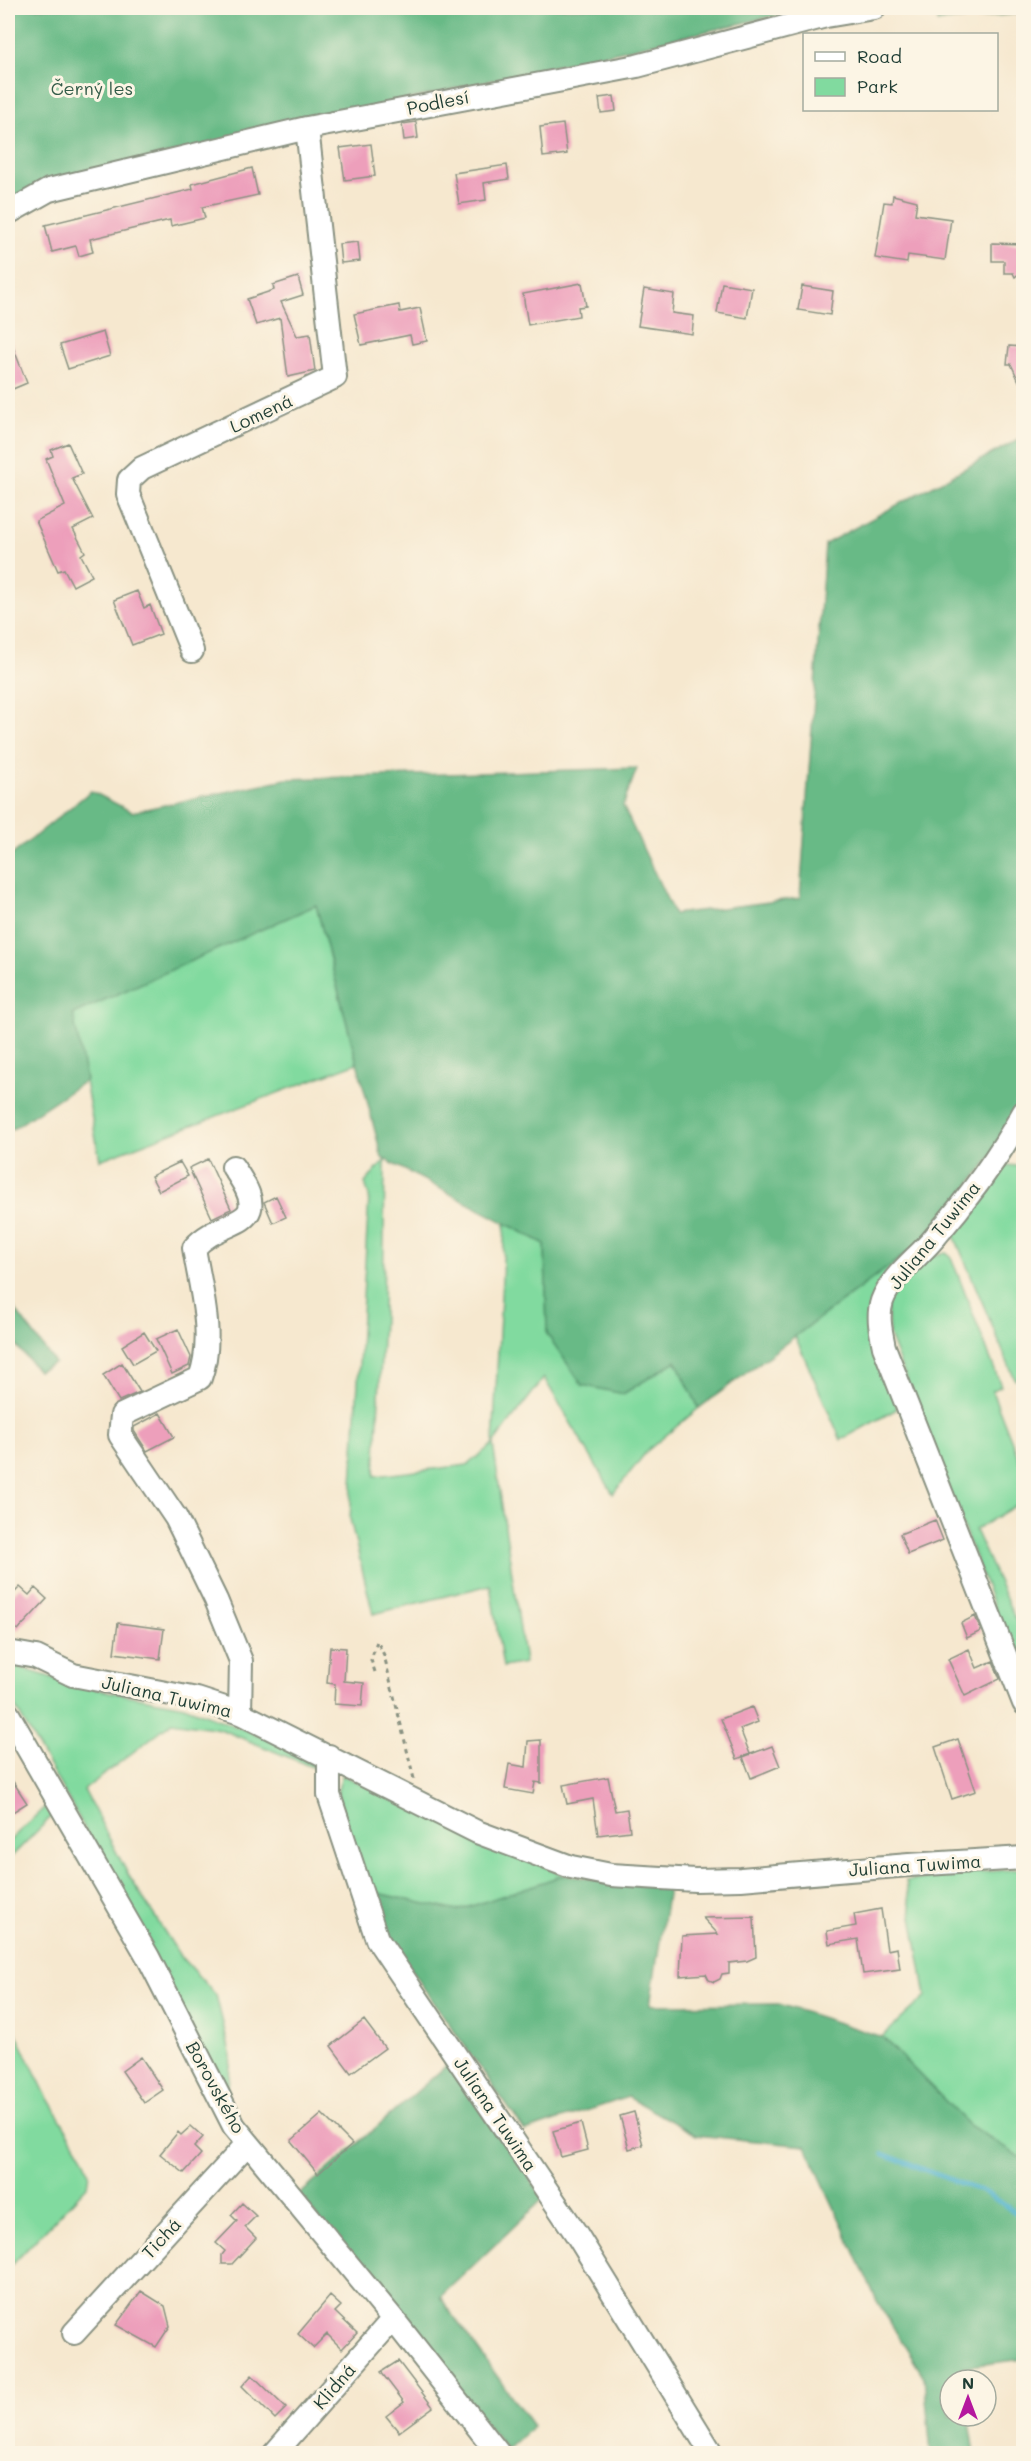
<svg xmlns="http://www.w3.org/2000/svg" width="1031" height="2461" font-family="Mali,sans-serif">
<rect width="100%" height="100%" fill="#fcf5e5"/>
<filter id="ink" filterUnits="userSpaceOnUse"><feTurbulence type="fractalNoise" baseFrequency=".0167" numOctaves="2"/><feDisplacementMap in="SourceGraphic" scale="12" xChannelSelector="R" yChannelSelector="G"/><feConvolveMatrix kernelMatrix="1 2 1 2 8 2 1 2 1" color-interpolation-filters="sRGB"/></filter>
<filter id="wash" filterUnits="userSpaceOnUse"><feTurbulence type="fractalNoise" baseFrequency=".008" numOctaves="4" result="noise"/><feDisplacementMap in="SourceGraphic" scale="24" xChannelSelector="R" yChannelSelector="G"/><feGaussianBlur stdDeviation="1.35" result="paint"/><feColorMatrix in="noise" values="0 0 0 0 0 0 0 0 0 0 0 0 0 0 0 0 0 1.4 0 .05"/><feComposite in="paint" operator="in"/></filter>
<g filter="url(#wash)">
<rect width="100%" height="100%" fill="#f6e8cf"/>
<path fill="#81da9f" stroke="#508c6a" stroke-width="1.5" d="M316 905 357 1063 100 1160 72 1014Z
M385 1160 383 1319 375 1476 467 1465 493 1444 505 1223 545 1244 547 1334 623 1394 676 1361 699 1408 647 1451 613 1494 544 1378 493 1444 525 1663 503 1667 490 1585 373 1614 350 1519 369 1196 365 1183Z
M1005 1165 1018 1166 1024 1181 1023 1376 1015 1380 953 1233Z
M909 1252 872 1304 897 1409 841 1440 795 1336Z
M945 1252 951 1257 1001 1386 992 1391 1023 1470V1501L975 1530 1023 1636V1682L889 1335 887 1302 921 1260Z
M8 1664 79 1686 184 1706 289 1747 322 1771 220 1729 172 1722 84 1790 129 1876 180 1956 216 1995 231 2057 227 2096 79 1818 8 1694Z
M342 1775 564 1875 457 1911 368 1891 337 1793Z
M47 1805 55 1813 8 1860V1842Z
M1023 1868V2157L1021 2159 969 2125 882 2037 926 1996 906 1881Z
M8 2009 17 2035 47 2097 85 2160 89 2173 87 2186 8 2269Z"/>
<path fill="#68ba86" stroke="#447c5d" stroke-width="1.5" d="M8 8H809L37 184 8 213Z
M936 8H1023V13L938 22Z
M1023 437V1093L997 1149 932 1234 699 1408 676 1361 623 1394 582 1385 547 1334 545 1244 382 1158 316 905 73 1014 86 1080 8 1132V858L91 791 132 812 286 779 637 768 623 806 674 914 800 898 825 544Z
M8 1300 55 1363 38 1371 8 1336Z
M564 1875 668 1889 650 2005 779 2004 882 2037 969 2125 1021 2158 1023 2157V2359L962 2367 963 2380H950V2416H969L975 2453H931L924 2377 877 2301 806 2146 696 2135 628 2097 525 2131 382 1929 368 1891 457 1911Z
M453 2060 543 2199 440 2297 533 2426 507 2450 299 2195Z"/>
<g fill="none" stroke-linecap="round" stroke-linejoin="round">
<path stroke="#4eb2cd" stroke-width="5" d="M883 2154 986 2193 1024 2218"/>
</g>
<g id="blocks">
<path fill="#ed9fbb" d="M614 96 616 111 601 113 599 98Z
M416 122 418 138 404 140 402 124Z
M563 124 567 154 543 157 540 127Z
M371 144 375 176 345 180 340 148Z
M507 165 509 179 484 183 486 200 459 204 454 173Z
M252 168 258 195 202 207 205 218 171 226 170 220 90 239 93 252 79 256 76 246 52 252 45 225 193 189 192 184Z
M893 195 917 201 915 214 951 219 945 260 908 255 907 263 875 258 884 202 892 203Z
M358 242 360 261 341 263 339 244Z
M992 243 1023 244V270L1015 277 1013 273H1004V261H992Z
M298 277 303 295 281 302 297 336 310 334 315 371 288 377 280 318 256 325 247 299 274 290 273 285Z
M582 283 586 306 578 307 579 316 528 325 523 294Z
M722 283 752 288 747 318 717 313Z
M802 286 833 291 830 315 798 310Z
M644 289 674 294 672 313 694 316 692 334 638 326Z
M399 305 400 312 420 308 427 341 412 344 410 335 361 345 354 314Z
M103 332 110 356 68 369 60 345Z
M8 334 27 383 8 391Z
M1009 346 1023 347V390L1011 364H1007Z
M68 443 82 474 72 478 93 519 73 529 85 552 81 555 92 576 73 586 64 569 58 571 36 521 65 506 46 459 53 456 51 450Z
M137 591 144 608 150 605 161 634 132 645 114 600Z
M208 1159 231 1209 212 1218 189 1168Z
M180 1162 188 1176 159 1191 151 1176Z
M276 1196 286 1217 273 1223 264 1202Z
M178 1329 191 1357 189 1366 172 1374 156 1339Z
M144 1332 156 1351 133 1364 122 1346Z
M122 1363 140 1392 119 1401 103 1375Z
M160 1413 174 1437 147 1451 134 1431V1427Z
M935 1520 943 1540 908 1554 900 1534Z
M20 1587 29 1595 35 1588 47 1599 18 1630 8 1621V1599Z
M975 1616 981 1631 967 1638 961 1623Z
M118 1623 164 1629 160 1659 114 1653Z
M330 1647 346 1648 344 1681 364 1683 362 1706 334 1704 335 1684 327 1683Z
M969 1649 977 1668 993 1661 1000 1679 965 1696 948 1659Z
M752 1707 758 1722 740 1729 750 1754 737 1759 721 1719Z
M958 1739 976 1791 952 1799 935 1747Z
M541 1740V1783L535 1782 533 1794 505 1789 509 1764 526 1767 528 1741Z
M772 1746 780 1766 751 1778 743 1757Z
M8 1774 27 1803 8 1815Z
M608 1777 615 1811 627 1809 630 1831 598 1835 593 1799 567 1804 563 1785Z
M881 1909 887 1950 897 1948 900 1969 863 1974 858 1939 829 1944 827 1931 856 1926 854 1914Z
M754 1917 756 1957 747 1961 729 1963V1973L722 1974 720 1979 714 1982 709 1980 706 1974 680 1976 682 1936 718 1934 703 1918Z
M364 2020 385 2048 351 2073 331 2046Z
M141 2057 163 2090 144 2103 122 2071Z
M634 2112 643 2145 629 2149 620 2116Z
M322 2114 352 2144 318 2174 291 2141Z
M581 2123 588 2150 561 2157 553 2131Z
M191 2126 203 2137 194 2147 201 2154 184 2173 160 2154 178 2132 181 2135Z
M242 2203 256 2216 245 2227 256 2238 232 2264H222V2255L225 2251 216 2243 237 2221 231 2215Z
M141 2291 165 2306 170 2326 156 2347 116 2325Z
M330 2296 341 2306 335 2312 357 2333 342 2349 327 2334 313 2348 298 2334Z
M398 2361 433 2407 399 2432 386 2416 404 2402 381 2372Z
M252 2375 286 2408 275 2419 242 2386Z"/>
</g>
</g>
<g filter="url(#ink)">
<use href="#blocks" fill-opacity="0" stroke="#8a9282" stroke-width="1.5"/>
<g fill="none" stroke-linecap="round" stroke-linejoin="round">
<defs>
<path id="minor" d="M8 213 49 190 307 128 637 66 826 16 874 8
M192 651 128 494 129 480 142 468 335 377 307 128
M1024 1112C999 1156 968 1199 935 1237 919 1257 891 1276 882 1301 877 1316 881 1332 884 1347L1024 1703
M233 1167C279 1232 223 1214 194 1248 201 1291 215 1337 200 1378L122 1415 120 1435 176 1518 216 1600 241 1661 240 1713
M8 1652 36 1657 73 1675 197 1699 240 1713 477 1832 571 1867 611 1875 695 1880 741 1879 909 1865 1024 1858
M8 1714 148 1957 234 2126 393 2319 499 2454
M329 1756V1795L377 1939 577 2235 712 2454
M74 2333 248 2143
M274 2454 393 2319"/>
</defs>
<use href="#minor" stroke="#8a9282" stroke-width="26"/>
<path stroke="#8a9282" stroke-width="3" stroke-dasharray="4.5 4.5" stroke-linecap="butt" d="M375 1672 371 1660 377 1641 384 1655 414 1779"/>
<use href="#minor" stroke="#fff" stroke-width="22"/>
</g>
</g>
<g text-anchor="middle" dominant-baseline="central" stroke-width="6" stroke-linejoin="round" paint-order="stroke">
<g font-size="18" fill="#335c49" stroke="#fcf5e5">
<text x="92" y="88">Černý les</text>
</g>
<g font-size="18" fill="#1f3d34" stroke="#fcf5e5">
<text transform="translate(438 102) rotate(-11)">Podlesí</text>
<text transform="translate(261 413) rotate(-25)">Lomená</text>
<text transform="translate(934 1235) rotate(-51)">Juliana Tuwima</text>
<text transform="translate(167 1696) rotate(13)">Juliana Tuwima</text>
<text transform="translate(915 1865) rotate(-4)">Juliana Tuwima</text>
<text transform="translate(216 2087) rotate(61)">Borovského</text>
<text transform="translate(496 2114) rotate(56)">Juliana Tuwima</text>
<text transform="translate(161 2238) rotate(-47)">Tichá</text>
<text transform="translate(334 2386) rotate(-49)">Klidná</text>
</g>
</g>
<rect width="1031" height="2461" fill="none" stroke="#fcf5e5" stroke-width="30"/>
<rect x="803" y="33" width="195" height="78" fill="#fcf5e5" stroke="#a4ab9e" stroke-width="1.5"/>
<rect x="815" y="52" width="30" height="9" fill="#ffffff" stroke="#a4ab9e" stroke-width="1.5"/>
<text x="857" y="63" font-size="18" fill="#1f3d34">Road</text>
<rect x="815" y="78" width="30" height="18" fill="#81da9f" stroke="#a4ab9e" stroke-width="1.5"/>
<text x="857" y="93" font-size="18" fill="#1f3d34">Park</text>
<g transform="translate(968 2398)"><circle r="28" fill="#fcf5e5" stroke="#a4ab9e" stroke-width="1.5"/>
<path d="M0-4.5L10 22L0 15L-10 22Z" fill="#b5179e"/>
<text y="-9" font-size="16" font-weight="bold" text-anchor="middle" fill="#1f3d34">N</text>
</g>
</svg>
